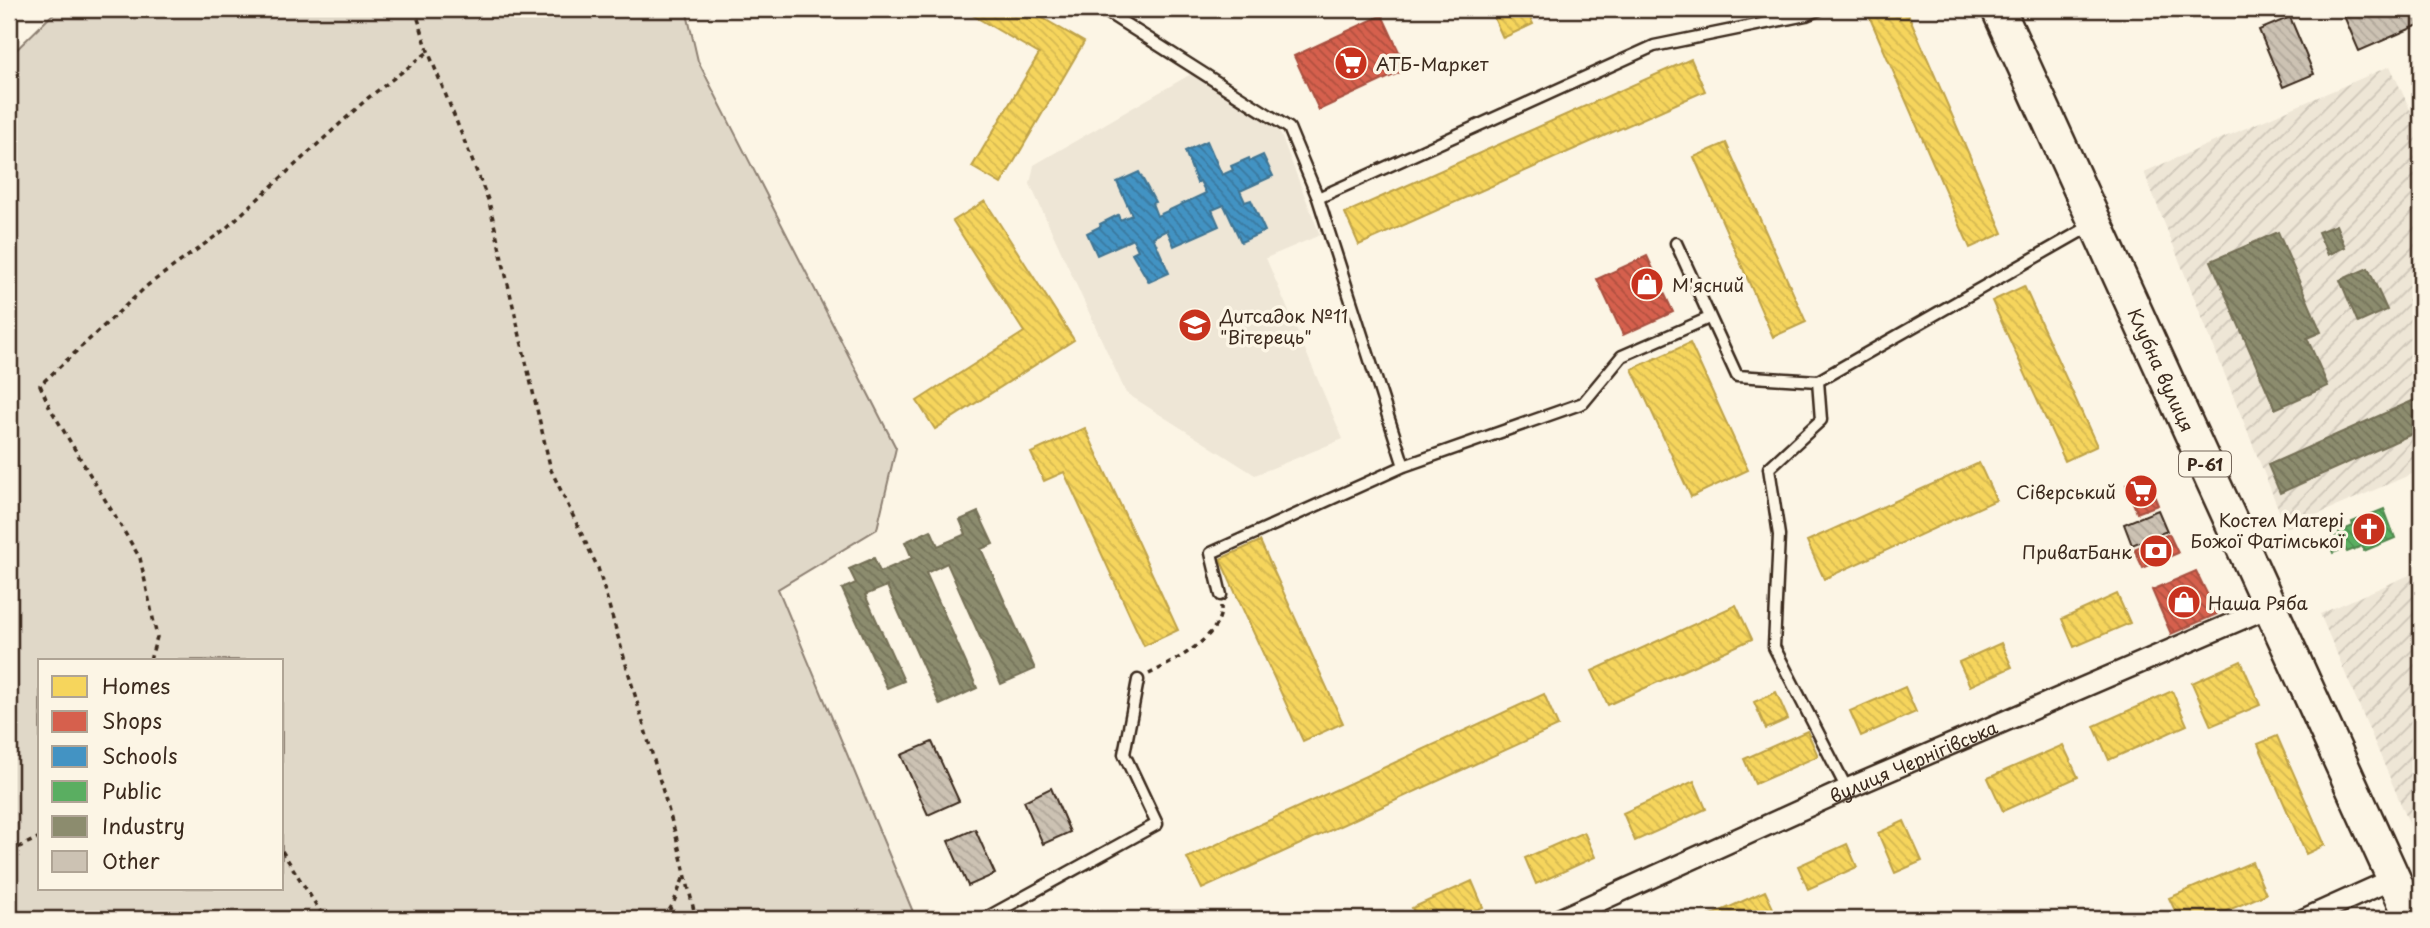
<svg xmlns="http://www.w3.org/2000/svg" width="2430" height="928" font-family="'Playpen Sans',sans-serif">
<defs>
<pattern id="industrial-furrows" width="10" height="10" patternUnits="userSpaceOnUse" patternTransform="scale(1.75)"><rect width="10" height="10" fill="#eee6d6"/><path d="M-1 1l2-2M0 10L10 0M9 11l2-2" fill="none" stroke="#cdc5b7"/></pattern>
<pattern id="homes-back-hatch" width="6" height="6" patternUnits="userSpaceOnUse" patternTransform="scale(1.75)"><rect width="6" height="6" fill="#f6d55c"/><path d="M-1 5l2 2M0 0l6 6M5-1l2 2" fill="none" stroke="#d4b750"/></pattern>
<pattern id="shops-back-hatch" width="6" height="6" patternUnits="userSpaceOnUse" patternTransform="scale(1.75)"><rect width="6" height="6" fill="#d6604d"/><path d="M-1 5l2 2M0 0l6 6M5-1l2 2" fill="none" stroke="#af4f3f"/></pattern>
<pattern id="schools-back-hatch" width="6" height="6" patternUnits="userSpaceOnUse" patternTransform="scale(1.75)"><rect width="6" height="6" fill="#4393c3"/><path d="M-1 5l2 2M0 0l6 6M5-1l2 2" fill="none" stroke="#39789e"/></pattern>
<pattern id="public-back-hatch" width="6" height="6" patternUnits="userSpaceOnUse" patternTransform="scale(1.75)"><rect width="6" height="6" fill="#5aae61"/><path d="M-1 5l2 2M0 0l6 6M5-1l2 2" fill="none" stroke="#4c8e4f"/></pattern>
<pattern id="industry-back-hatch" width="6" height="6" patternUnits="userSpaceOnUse" patternTransform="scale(1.75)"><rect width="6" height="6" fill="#8c8c6e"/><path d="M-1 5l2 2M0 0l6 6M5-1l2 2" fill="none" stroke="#74735a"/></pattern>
<pattern id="building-back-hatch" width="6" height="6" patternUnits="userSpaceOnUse" patternTransform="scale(1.75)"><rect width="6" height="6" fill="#ccc2b3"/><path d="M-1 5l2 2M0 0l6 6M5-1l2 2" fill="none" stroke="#b0a79a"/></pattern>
</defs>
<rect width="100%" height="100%" fill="#fcf5e5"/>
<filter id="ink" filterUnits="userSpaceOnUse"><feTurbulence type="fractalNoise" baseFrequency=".0143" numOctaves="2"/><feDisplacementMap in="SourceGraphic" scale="14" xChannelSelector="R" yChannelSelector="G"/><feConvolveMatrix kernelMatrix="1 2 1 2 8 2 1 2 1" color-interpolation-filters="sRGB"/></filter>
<g filter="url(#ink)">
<path fill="#eee6d6" d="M1191 74 1279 130 1320 235 1266 258 1343 439 1255 475 1126 393 1030 184 1034 165Z"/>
<path fill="url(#industrial-furrows)" d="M2390 66 2421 133V470L2286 528 2144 172Z
M2421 570V851L2320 614Z"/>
<path fill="#e0d8c8" stroke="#8e8173" stroke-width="2" fill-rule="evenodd" d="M58 9H686L698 61 896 448 877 529 778 589 916 919H9V57ZM40 660H282V888H40Z"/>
<path fill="url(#homes-back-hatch)" stroke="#bea249" stroke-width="2" d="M962 9H1027L1084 42 1001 184 972 167 1039 54Z
M1490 9H1526L1533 24 1503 38Z
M1866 9H1906L2003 233 1970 248Z
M1691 59 1705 91 1359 245 1345 213Z
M1726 143 1806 322 1773 337 1694 157Z
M985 201 1074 340 935 429 917 401 1024 332 953 221Z
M2024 286 2097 446 2065 461 1992 301Z
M1690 343 1748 470 1691 497 1632 369Z
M1085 428 1178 630 1144 646 1064 472 1044 481 1031 453Z
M1979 463 1996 500 1824 579 1807 541Z
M1260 541 1343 723 1303 741 1220 559Z
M2117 594 2130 623 2074 647 2062 619Z
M1736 605 1752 639 1608 705 1592 671Z
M2001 643 2012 667 1970 686 1959 662Z
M2241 661 2260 705 2211 726 2192 683Z
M1905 687 1916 712 1861 736 1850 711Z
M2172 691 2187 725 2109 760 2094 726Z
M1776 692 1788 719 1766 729 1754 702Z
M1544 694 1558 726 1202 889 1187 858Z
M1807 731 1818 756 1755 784 1744 759Z
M2277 736 2325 845 2306 854 2258 744Z
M2063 745 2078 777 2003 811 1988 778Z
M1694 781 1706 809 1635 841 1623 813Z
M1904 821 1922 861 1895 873 1878 833Z
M1584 832 1595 857 1536 884 1525 858Z
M1847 844 1857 867 1808 889 1798 866Z
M2252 862 2266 894 2208 919H2179L2169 898Z
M1472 881 1483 907 1455 919H1417L1412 908Z
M1765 891 1778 919H1703Z"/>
<path fill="url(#shops-back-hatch)" stroke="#a8503f" stroke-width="2" d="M1382 15 1407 69 1319 110 1294 56Z
M1647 256 1673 312 1623 335 1597 279Z
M2140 478 2149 483 2158 505 2137 513 2126 484Z
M2169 534 2178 553 2143 568 2134 549Z
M2196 571 2217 614 2171 634 2152 590Z"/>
<path fill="url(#schools-back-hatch)" stroke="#417492" stroke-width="2" d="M1207 141 1222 175 1233 170 1231 166 1249 158 1250 161 1263 155 1273 176 1240 191 1245 202 1251 200 1265 231 1241 242 1224 205 1212 210 1219 226 1174 246 1167 230 1153 237 1169 273 1149 282 1132 253 1138 250 1133 239 1097 255 1087 233 1101 226 1100 224 1118 215 1120 220 1132 215 1117 182 1139 172 1155 202 1152 203 1157 216 1206 193 1200 181 1197 183 1185 151Z"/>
<path fill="url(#public-back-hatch)" stroke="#51864d" stroke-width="2" d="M2384 509 2395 538 2364 551 2362 546 2347 552 2345 548 2333 553 2328 540 2340 535 2339 532 2353 526 2352 522Z"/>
<path fill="url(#industry-back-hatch)" stroke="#746f56" stroke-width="2" d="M2336 225 2345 247 2328 255 2318 232Z
M2278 232 2321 332 2307 338 2328 386 2275 409 2211 261Z
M2368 268 2387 310 2358 323 2340 280Z
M2421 293V320L2409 300Z
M2421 397V430L2280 493 2268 465Z
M978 512 993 544 981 549 1035 669 1001 684 947 563 926 573 977 688 940 705 887 586 865 595 904 681 887 688 842 589 856 583 849 569 874 558 880 572 912 558 905 542 931 530 938 546 966 534 960 520Z"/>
<path fill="url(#building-back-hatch)" stroke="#3b2a1e" stroke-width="2" d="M2341 9H2421V24L2359 51Z
M2290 17 2314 74 2283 87 2259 30Z
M2158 510 2167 531 2132 545 2124 524Z
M932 742 959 801 928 815 901 755Z
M1051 788 1070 832 1043 844 1024 801Z
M975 829 995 874 968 886 948 841Z"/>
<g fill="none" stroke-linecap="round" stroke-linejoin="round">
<defs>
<path id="lane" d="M1102 9 1289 128 1318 198
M1676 243 1737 376 1818 381 2092 225
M1818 381 1821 420 1769 468 1779 535 1774 647 1847 789
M1404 466 1318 198 1654 46 1806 15 1820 9
M1221 595 1211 553 1404 466 1583 403 1622 356 1709 318
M984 919 1157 824 1124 754 1138 680"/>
<g id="street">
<path id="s1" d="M1560 919 1847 789 2270 607"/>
<path d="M2304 919 2393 879"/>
</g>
<g id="primary">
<path id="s2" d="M1998 9 2412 919"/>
</g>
</defs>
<use href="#lane" stroke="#3b2a1e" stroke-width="15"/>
<use href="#street" stroke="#3b2a1e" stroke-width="24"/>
<use href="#primary" stroke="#3b2a1e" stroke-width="37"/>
<path stroke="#3b2a1e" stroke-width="3.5" stroke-dasharray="5 5" stroke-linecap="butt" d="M415 9 428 51 489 202 551 470 598 568 676 836 696 919
M150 660 157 637 140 558 50 408 40 385 148 285 224 230 368 98 428 52
M1149 674C1173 662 1223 637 1221 606
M282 851 325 919
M9 852 40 837
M664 919 673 904 685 874"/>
<use href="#lane" stroke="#fcf5e5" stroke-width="10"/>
<use href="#street" stroke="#fcf5e5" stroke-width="19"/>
<use href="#primary" stroke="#fcf5e5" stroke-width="32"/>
</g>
</g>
<defs>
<symbol id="supermarket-disc" viewBox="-11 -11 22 22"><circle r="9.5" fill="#c8321e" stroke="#fcf5e5"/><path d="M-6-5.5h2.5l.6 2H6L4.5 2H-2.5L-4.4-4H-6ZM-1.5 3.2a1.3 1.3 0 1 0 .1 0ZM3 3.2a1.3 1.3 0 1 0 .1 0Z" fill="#fff"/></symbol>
<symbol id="shop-disc" viewBox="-11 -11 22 22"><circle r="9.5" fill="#c8321e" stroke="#fcf5e5"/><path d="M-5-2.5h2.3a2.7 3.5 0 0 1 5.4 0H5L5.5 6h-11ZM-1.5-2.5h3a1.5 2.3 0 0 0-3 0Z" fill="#fff"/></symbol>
<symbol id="school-disc" viewBox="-11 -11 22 22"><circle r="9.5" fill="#c8321e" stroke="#fcf5e5"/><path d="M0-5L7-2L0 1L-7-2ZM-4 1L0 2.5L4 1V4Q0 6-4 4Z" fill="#fff"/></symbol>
<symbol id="church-disc" viewBox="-11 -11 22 22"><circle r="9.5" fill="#c8321e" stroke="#fcf5e5"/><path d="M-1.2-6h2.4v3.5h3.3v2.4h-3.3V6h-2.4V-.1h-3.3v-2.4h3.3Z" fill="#fff"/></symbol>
<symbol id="bank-disc" viewBox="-11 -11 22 22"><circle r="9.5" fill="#c8321e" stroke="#fcf5e5"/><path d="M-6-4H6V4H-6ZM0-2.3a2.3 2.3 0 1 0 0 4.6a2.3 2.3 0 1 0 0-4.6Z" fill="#fff"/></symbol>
</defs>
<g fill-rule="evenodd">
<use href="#supermarket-disc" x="1332" y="44" width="38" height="38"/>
<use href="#shop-disc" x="1628" y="265" width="38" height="38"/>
<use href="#school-disc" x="1176" y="306" width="38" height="38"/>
<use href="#supermarket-disc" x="2122" y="472" width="38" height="38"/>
<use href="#church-disc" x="2350" y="510" width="38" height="38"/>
<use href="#bank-disc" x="2137" y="532" width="38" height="38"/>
<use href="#shop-disc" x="2165" y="583" width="38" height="38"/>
</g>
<g text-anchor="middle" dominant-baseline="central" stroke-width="7" stroke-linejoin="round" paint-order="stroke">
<rect fill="#fcf5e5" stroke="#75675a" stroke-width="2" x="2179" y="451.5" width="52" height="25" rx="5"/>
<g font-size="16" font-weight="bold" fill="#3b2a1e">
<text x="2205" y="464">Р-61</text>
</g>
<g font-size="18" fill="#3b2a1e" stroke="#fcf5e5" text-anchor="start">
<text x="1376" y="63">АТБ-Маркет</text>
<text x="1672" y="284">М'ясний</text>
<text x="1220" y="315">Дитсадок №11<tspan x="1220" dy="21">"Вітерець"</tspan></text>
<text x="2116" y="491" text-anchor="end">Сіверський</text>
<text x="2344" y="519" text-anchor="end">Костел Матері<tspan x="2344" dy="21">Божої Фатімської</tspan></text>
<text x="2132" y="551" text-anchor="end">ПриватБанк</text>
<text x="2208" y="602">Наша Ряба</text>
</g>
<g font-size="18" fill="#3b2a1e" stroke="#fcf5e5">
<text stroke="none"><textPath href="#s2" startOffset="396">Клубна вулиця</textPath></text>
<text stroke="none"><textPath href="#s1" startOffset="387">вулиця Чернігівська</textPath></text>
</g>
</g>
<rect width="2430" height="928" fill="none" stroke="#fcf5e5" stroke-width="35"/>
<rect x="18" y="18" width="2395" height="893" fill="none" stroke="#3b2a1e" stroke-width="2.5" filter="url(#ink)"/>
<rect x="38" y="659" width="245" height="231" fill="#fcf5e5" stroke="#afa495" stroke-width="2"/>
<rect x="52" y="676" width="35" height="21" fill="#f6d55c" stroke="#afa495" stroke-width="2"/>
<text x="102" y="694" font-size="21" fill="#3b2a1e">Homes</text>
<rect x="52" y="711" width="35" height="21" fill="#d6604d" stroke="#afa495" stroke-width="2"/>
<text x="102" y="729" font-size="21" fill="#3b2a1e">Shops</text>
<rect x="52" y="746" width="35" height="21" fill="#4393c3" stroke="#afa495" stroke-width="2"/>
<text x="102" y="764" font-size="21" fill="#3b2a1e">Schools</text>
<rect x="52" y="781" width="35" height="21" fill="#5aae61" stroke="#afa495" stroke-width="2"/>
<text x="102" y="799" font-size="21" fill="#3b2a1e">Public</text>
<rect x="52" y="816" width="35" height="21" fill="#8c8c6e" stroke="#afa495" stroke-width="2"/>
<text x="102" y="834" font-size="21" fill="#3b2a1e">Industry</text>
<rect x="52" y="851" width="35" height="21" fill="#ccc2b3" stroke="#afa495" stroke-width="2"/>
<text x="102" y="869" font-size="21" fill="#3b2a1e">Other</text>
</svg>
